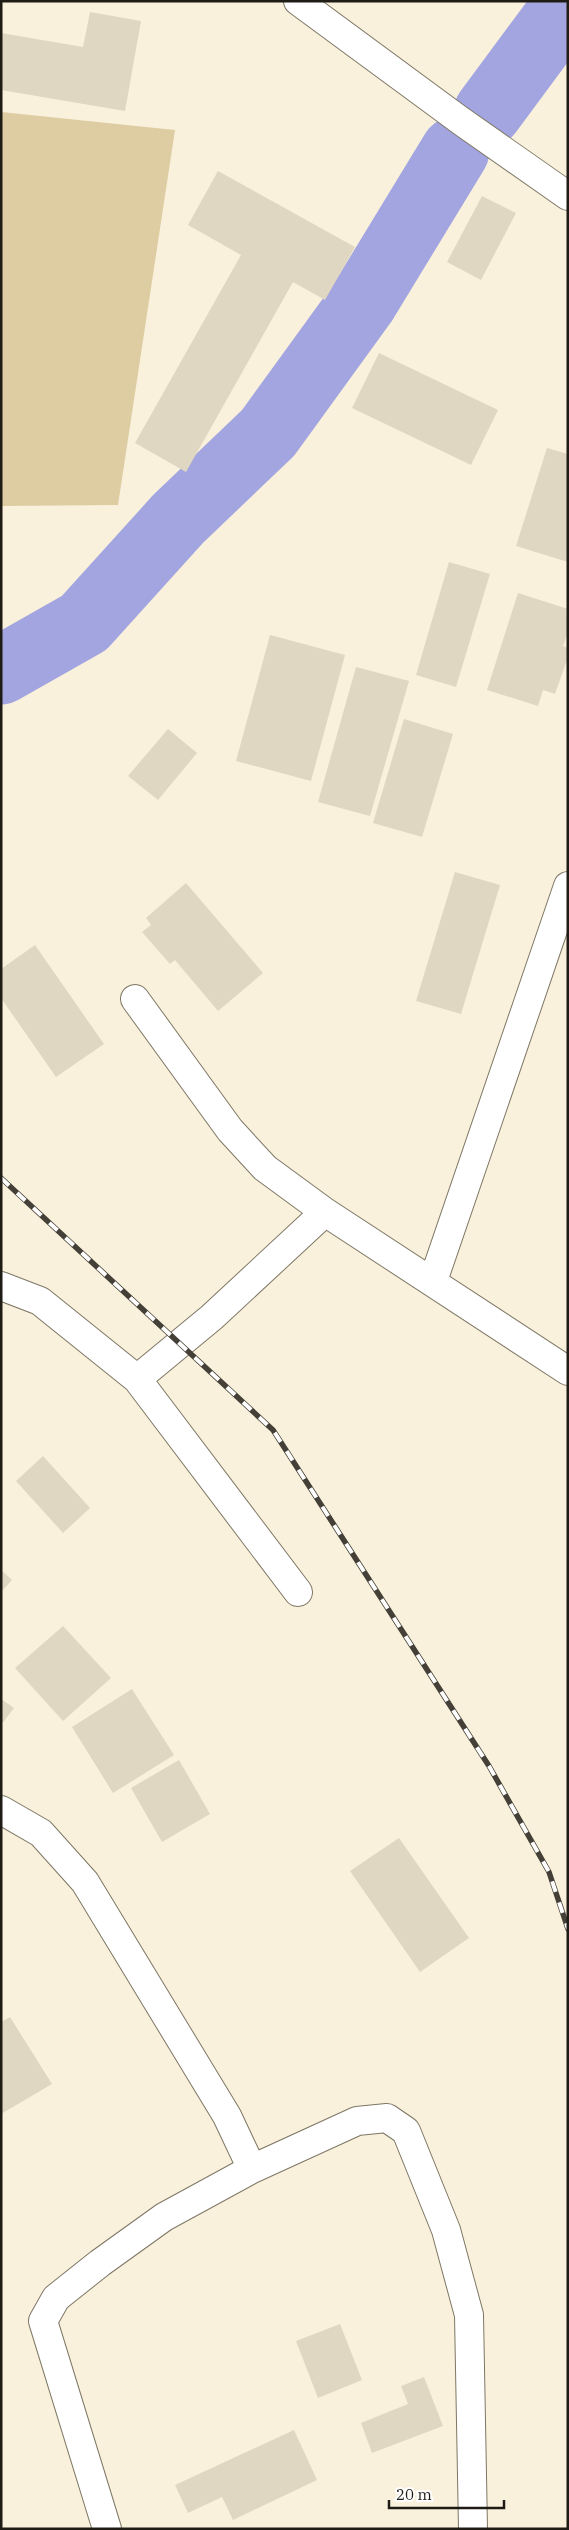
<svg xmlns="http://www.w3.org/2000/svg" width="569" height="2530" font-family="'IBM Plex Serif',serif">
<rect width="100%" height="100%" fill="#f9f1dc"/>
<path fill="#decda3" d="M1 112 175 130 118 505 1 506Z"/>
<g fill="none" stroke-linecap="round" stroke-linejoin="round">
<path stroke="#a2a5e0" stroke-width="69" d="M488 112 568 4
M1 670 84 623 178 519 268 433 363 302 455 151"/>
</g>
<path fill="#e0d7c3" d="M90 12 141 21 125 111 1 90V33L83 47Z
M218 171 355 247 325 300 293 282 186 472 135 443 241 255 188 225Z
M482 196 516 213 481 280 447 262Z
M379 353 498 410 471 465 352 408Z
M547 448 568 454V562L516 546Z
M449 562 490 574 456 687 416 675Z
M518 593 568 609V632L563 646 568 648V657L555 694 543 690 538 706 487 690Z
M270 635 345 655 311 781 236 761Z
M356 667 409 681 370 816 318 802Z
M404 719 453 734 422 837 373 823Z
M168 729 197 753 158 800 128 776Z
M455 872 500 885 461 1014 416 1001Z
M186 883 263 973 218 1011 175 960 170 964 142 932 151 925 146 918Z
M35 945 104 1044 56 1077 1 998V969Z
M43 1456 90 1508 63 1533 16 1481Z
M1 1570 12 1580 1 1592Z
M63 1626 111 1678 63 1721 15 1668Z
M132 1689 174 1755 113 1793 72 1727Z
M1 1699 14 1708 1 1725Z
M179 1760 210 1814 162 1842 131 1788Z
M399 1838 469 1938 420 1972 350 1871Z
M10 2017 52 2084 1 2114V2022Z
M340 2324 362 2380 318 2398 296 2341Z
M424 2377 443 2426 372 2453 361 2423 408 2404 401 2386Z
M294 2430 317 2480 233 2520 222 2497 188 2513 175 2485Z"/>
<g fill="none" stroke-linecap="round" stroke-linejoin="round">
<defs>
<path id="minor" d="M298 1 461 121 568 196
M135 999 230 1130 265 1168 325 1212 568 1371
M433 1281 568 886
M1 1286 40 1301 137 1379 298 1592
M137 1379 212 1317 325 1212
M1 1810 41 1833 85 1882 227 2116 252 2169 164 2217 100 2263 56 2298 43 2321 107 2529
M252 2169 357 2121 387 2118 406 2131 446 2230 469 2315 473 2529"/>
</defs>
<use href="#minor" stroke="#7e7765" stroke-width="30"/>
<use href="#minor" stroke="#fff" stroke-width="28"/>
<defs>
<path id="rail" d="M1 1178 273 1430 489 1766 549 1872 568 1929"/>
</defs>
<use href="#rail" stroke="#444037" stroke-width="5.5"/>
<use href="#rail" stroke="#fefefe" stroke-width="4" stroke-dasharray="11" stroke-linecap="butt"/>
</g>
<rect width="569" height="2530" fill="none" stroke="#1f1c15" stroke-width="5"/>
<path d="M389 2500v8h115v-8" fill="none" stroke="#1f1c15" stroke-width="2.5"/>
<text x="396" y="2500" font-size="15" fill="#1f1c15" stroke="#fefefe" stroke-width="4" paint-order="stroke">20 m</text>
</svg>
